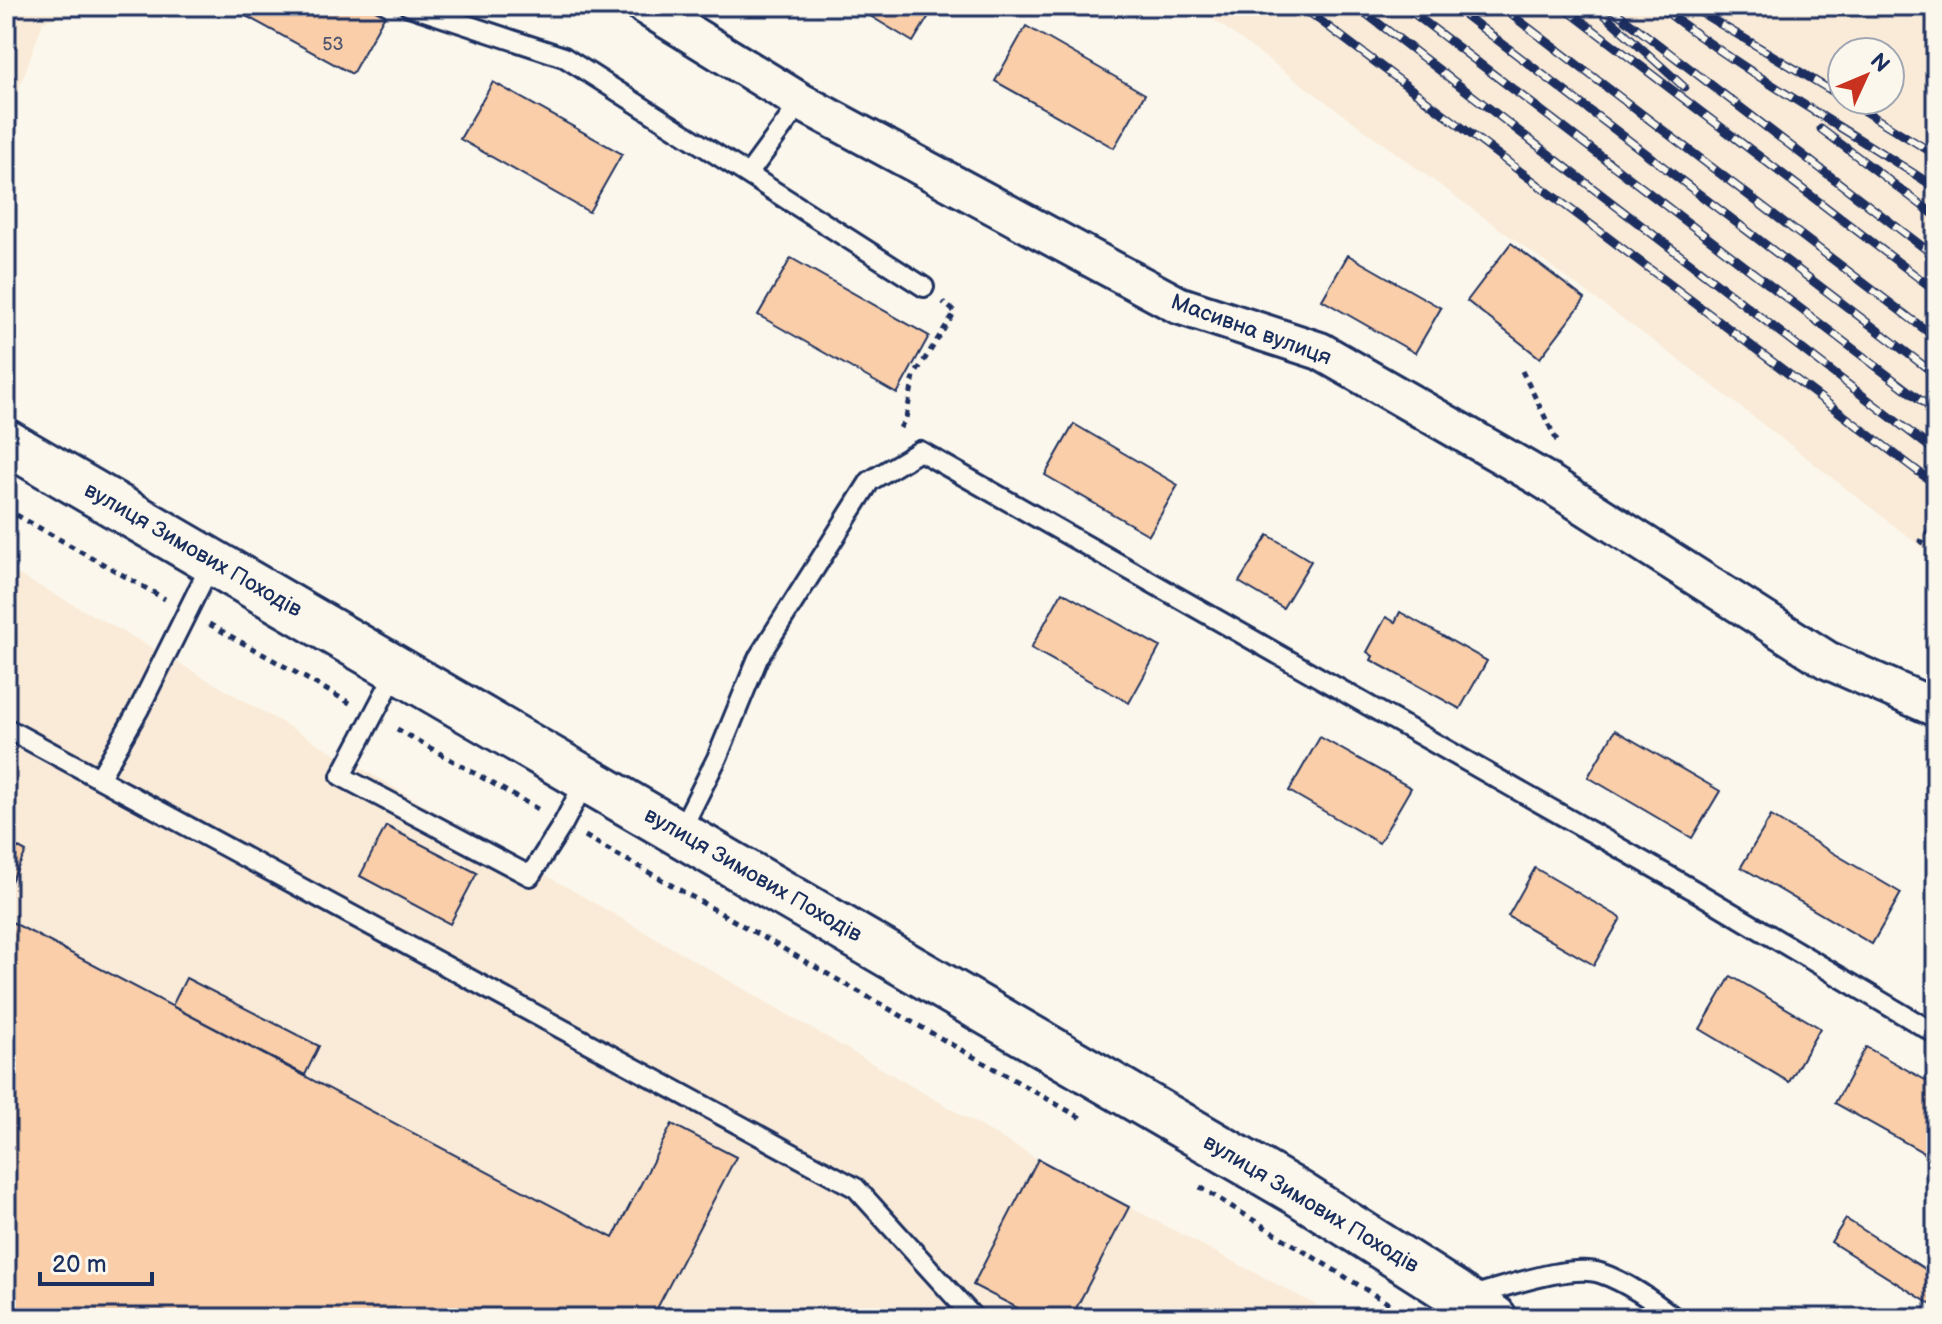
<svg xmlns="http://www.w3.org/2000/svg" width="1942" height="1324" font-family="'Balsamiq Sans',sans-serif">
<rect width="100%" height="100%" fill="#fbf7ec"/>
<filter id="ink" filterUnits="userSpaceOnUse"><feTurbulence type="fractalNoise" baseFrequency=".0125" numOctaves="2"/><feDisplacementMap in="SourceGraphic" scale="16" xChannelSelector="R" yChannelSelector="G"/><feConvolveMatrix kernelMatrix="1 2 1 2 8 2 1 2 1" color-interpolation-filters="sRGB"/></filter>
<g filter="url(#ink)">
<path fill="#faebd8" fill-rule="evenodd" d="M6 6H84L43 22 6 126Z
M1195 6H1936V558L1690 368ZM1842 52H1890V100H1842Z
M6 568 144 643 1038 1159 1341 1318H6Z"/>
<path fill="#f9cea8" stroke="#1b2f5e" stroke-width="2" d="M228 6H368L385 15 352 74Z
M865 6H935L913 42 862 11Z
M1026 26 1145 94 1114 148 995 81Z
M493 82 622 154 589 212 460 139Z
M1511 243 1585 299 1540 358 1467 301Z
M1348 255 1441 308 1415 353 1322 300Z
M791 258 929 336 897 394 758 315Z
M1074 424 1178 485 1149 535 1045 475Z
M1268 535 1311 561 1283 608 1239 582Z
M1062 592 1160 647 1129 703 1031 648Z
M1400 612 1487 661 1460 709 1371 660 1373 656 1367 652 1386 617 1395 622Z
M1615 730 1720 791 1692 838 1588 777Z
M1320 737 1411 788 1379 843 1289 791Z
M1771 816 1901 893 1872 944 1741 867Z
M386 826 477 873 450 924 360 876Z
M6 841 26 852 6 891Z
M1535 868 1621 918 1594 965 1508 916Z
M6 919 613 1238 672 1124 736 1157 652 1318H6Z
M1731 976 1820 1028 1789 1082 1700 1029Z
M186 978 319 1046 305 1075 172 1006Z
M1866 1047 1936 1086V1139L1928 1155 1835 1103Z
M1038 1159 1129 1207 1071 1318H1037L973 1285Z
M1846 1219 1936 1276 1935 1307 1831 1242Z"/>
<g fill="none" stroke-linecap="round" stroke-linejoin="round">
<defs>
<path id="service" d="M409 6 564 57 924 287
M749 173 801 102
M396 672 341 776 530 876 563 824 587 778
M6 728 856 1188 974 1318
M100 777 139 709 212 562
M680 832 717 758 758 658 870 481 920 451 1690 888 1936 1034
M1471 1296C1503 1288 1569 1263 1600 1273 1627 1282 1653 1301 1675 1318"/>
<path id="minor" d="M645 6 801 102 1178 305 1320 351 1541 478 1827 660 1936 708"/>
<path id="secondary" d="M6 442 1298 1193 1494 1318"/>
</defs>
<use href="#service" stroke="#1b2f5e" stroke-width="24"/>
<use href="#minor" stroke="#1b2f5e" stroke-width="42"/>
<use href="#secondary" stroke="#1b2f5e" stroke-width="50"/>
<path stroke="#1b2f5e" stroke-width="5" stroke-dasharray="6 6" stroke-linecap="butt" d="M1522 371 1559 445
M900 428 906 418 914 376 955 312 943 302
M6 509 165 599
M1936 520 1921 541 1936 553
M209 624 350 703
M397 729 541 811
M585 836 1081 1118
M1200 1187 1402 1312"/>
<use href="#service" stroke="#fbf7ec" stroke-width="18"/>
<use href="#minor" stroke="#fbf7ec" stroke-width="36"/>
<use href="#secondary" stroke="#fbf7ec" stroke-width="44"/>
<defs>
<path id="rail" d="M1301 6 1936 485
M1356 6 1936 452
M1404 6 1936 412
M1453 6 1936 375
M1500 6 1936 338
M1562 6 1936 291
M1595 6 1684 87
M1608 6 1936 257
M1659 6C1747 75 1844 127 1936 188
M1690 6 1842 97
M1846 100 1936 155
M1821 129 1936 216"/>
</defs>
<use href="#rail" stroke="#1b2f5e" stroke-width="9"/>
<use href="#rail" stroke="#fbf7ec" stroke-width="6" stroke-dasharray="18" stroke-linecap="butt"/>
</g>
</g>
<g text-anchor="middle" dominant-baseline="central" stroke-width="7" stroke-linejoin="round" paint-order="stroke">
<g font-size="18" fill="#525770">
<text x="333" y="44">53</text>
</g>
<g font-size="22" fill="#1b2f5e" stroke="#fbf7ec">
<text transform="translate(1251 330) rotate(20)">Масивна вулиця</text>
<text transform="translate(193 550) rotate(30)">вулиця Зимових Походів</text>
<text transform="translate(753 875) rotate(30)">вулиця Зимових Походів</text>
<text transform="translate(1311 1204) rotate(31)">вулиця Зимових Походів</text>
</g>
</g>
<rect width="1942" height="1324" fill="none" stroke="#fbf7ec" stroke-width="32"/>
<rect x="16" y="16" width="1910" height="1292" fill="none" stroke="#1b2f5e" stroke-width="3" filter="url(#ink)"/>
<g transform="translate(1866 76) rotate(46)"><circle r="38" fill="#fbf7ec" stroke="#a1a7b3" stroke-width="2"/>
<path d="M0-6L14 30L0 20L-14 30Z" fill="#c8321e"/>
<text y="-12" font-size="22" font-weight="bold" text-anchor="middle" fill="#1b2f5e">N</text>
</g>
<path d="M40 1272v12h112v-12" fill="none" stroke="#1b2f5e" stroke-width="4"/>
<text x="52" y="1272" font-size="24" fill="#1b2f5e" stroke="#fbf7ec" stroke-width="6" paint-order="stroke">20 m</text>
</svg>
